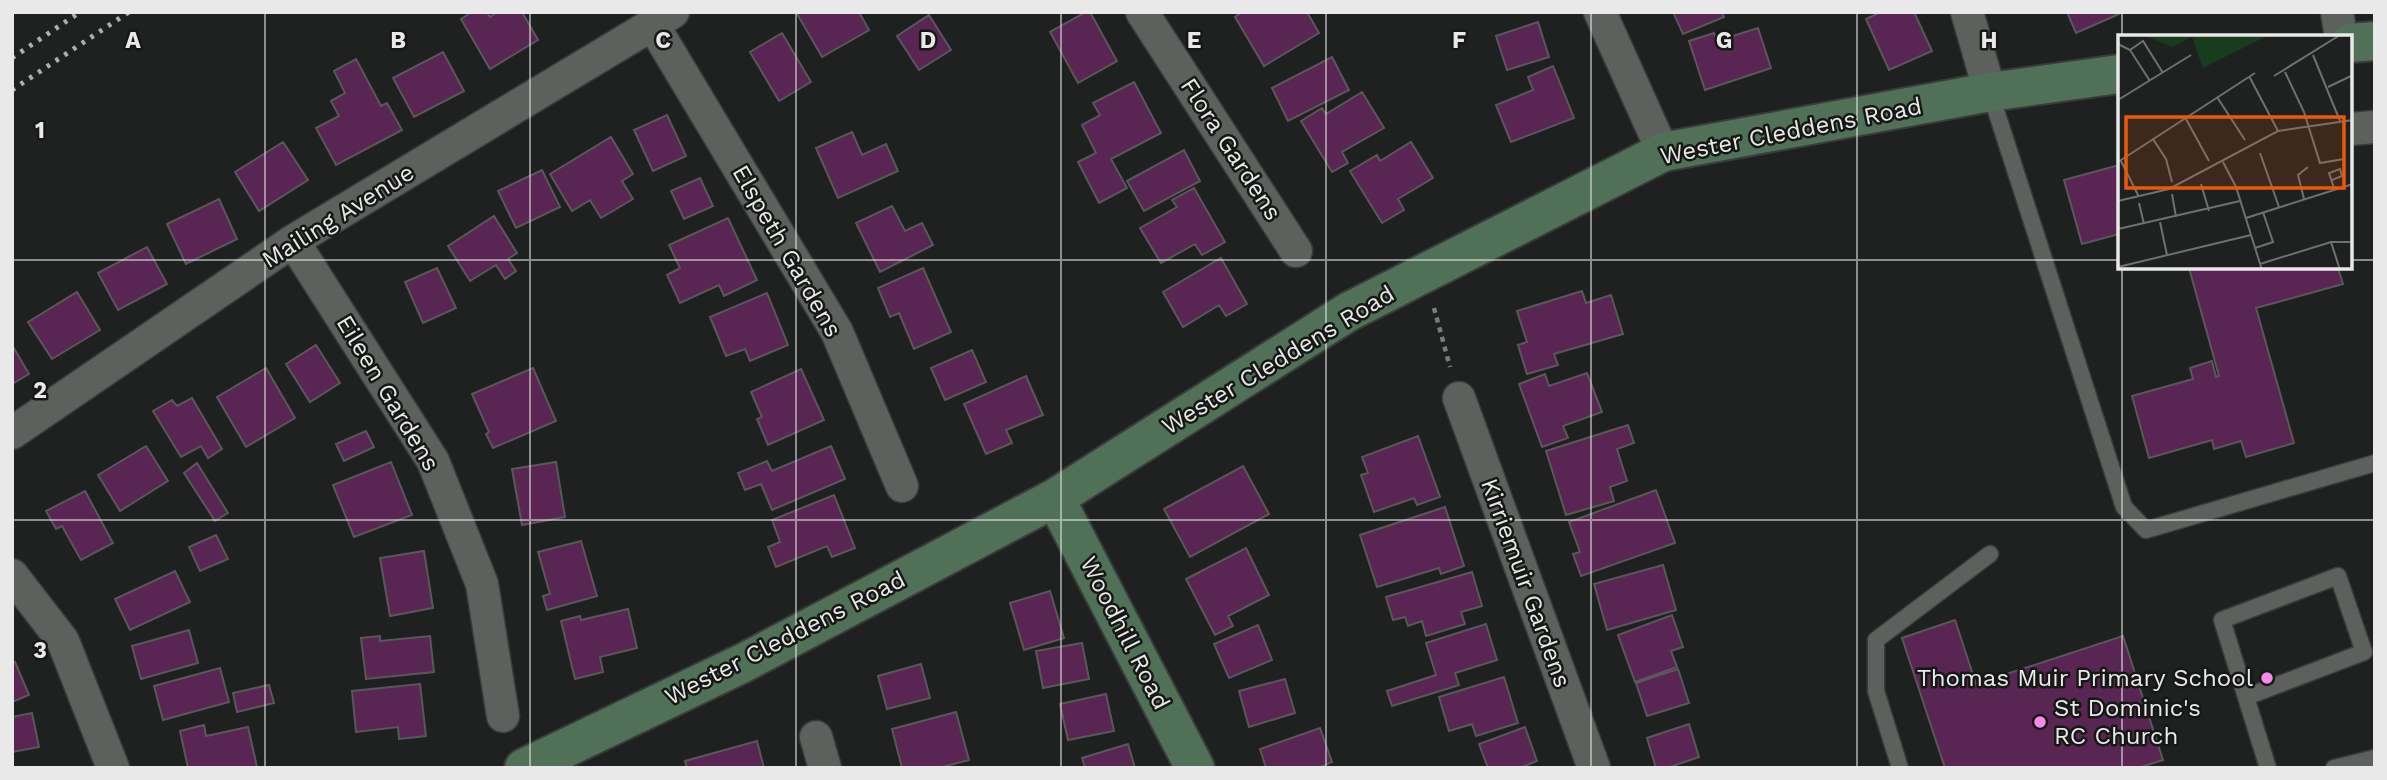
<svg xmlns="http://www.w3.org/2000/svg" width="2387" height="780" font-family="'Work Sans',sans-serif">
<rect width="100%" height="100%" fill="#1e211f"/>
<path fill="#592552" stroke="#5a575a" stroke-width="2" d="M472 12H487L490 17 497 12H522L538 40 490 69 461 19Z
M796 12H859L869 30 822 57Z
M1086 12H1090L1117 61 1078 83 1050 32Z
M1242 12H1307L1319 33 1264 66 1235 17Z
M1673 12H1722L1724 17 1683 34Z
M1881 12H1914L1932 51 1889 70 1866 19Z
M2067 12H2119V14L2076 33Z
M929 15 951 50 919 70 897 36Z
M1538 22 1549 57 1507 70 1496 36Z
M1758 28 1771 68 1705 90 1689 41 1714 33 1717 41Z
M782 33 811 82 779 101 750 52Z
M443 52 464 91 414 117 393 78Z
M1332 57 1349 90 1288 121 1272 88Z
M356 59 381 106 387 103 402 130 336 165 316 128 339 116 331 101 345 93 334 71Z
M1553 66 1574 118 1511 142 1496 105 1533 90 1528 77Z
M1134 82 1161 133 1111 159 1127 188 1099 203 1078 162 1096 153 1082 125 1100 115 1093 103Z
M1362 92 1384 128 1342 152 1348 163 1332 172 1301 121 1322 108 1326 114Z
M667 115 686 156 653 171 634 130Z
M852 132 862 155 886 144 898 171 838 198 816 148Z
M611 137 633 174 622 181 633 199 601 218 590 200 572 211 550 174Z
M283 142 308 180 259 211 235 172Z
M1411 142 1433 178 1398 199 1404 210 1382 223 1350 171 1377 155 1380 161Z
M1184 150 1200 181 1144 211 1127 181Z
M2119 165V234L2082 244 2064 180Z
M542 170 560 207 516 228 498 191Z
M700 178 713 206 684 219 671 191Z
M1194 188 1225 242 1202 255 1195 244 1161 263 1140 228 1177 207 1172 200Z
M219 199 237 239 186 264 167 224Z
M892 206 905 231 922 223 933 245 880 272 856 223Z
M494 216 517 253 508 259 516 271 505 279 496 265 470 281 448 246Z
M728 218 757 280 724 296 719 285 680 303 667 275 680 268 669 245Z
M147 247 167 284 118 310 98 273Z
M1221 258 1247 304 1226 316 1219 305 1183 327 1163 292Z
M437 268 456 308 423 323 405 282Z
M923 268 951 332 914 349 899 313 890 317 878 288Z
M2189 268H2338L2343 284 2256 308 2294 443 2246 457 2241 441 2214 449 2212 440 2149 458 2132 396 2193 379 2190 368 2212 361 2216 377 2219 376Z
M1582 291 1586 303 1611 295 1623 334 1554 354 1558 365 1527 374 1518 345 1527 342 1517 311Z
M77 292 100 330 52 359 28 322Z
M767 293 788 345 750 361 745 349 726 356 710 317Z
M12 345 29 374 12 384Z
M316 345 340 383 310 402 286 364Z
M972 350 986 382 945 400 931 368Z
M266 368 295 418 246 447 217 397Z
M533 368 556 421 493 448 486 434 489 432 472 394Z
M801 369 824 420 768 445 757 419 762 417 751 392Z
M1587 373 1602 412 1563 426 1568 438 1542 447 1519 384 1545 374 1549 386Z
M1026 376 1043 415 1006 430 1012 443 986 454 964 404Z
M192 398 222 449 208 458 201 446 181 457 153 411 172 400 177 406Z
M1628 425 1634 443 1617 449 1627 481 1610 487 1614 501 1566 515 1546 451Z
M366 431 374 447 344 461 336 444Z
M1418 436 1440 497 1417 505 1414 498 1374 512 1361 475 1368 473 1362 457Z
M146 446 168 481 120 511 98 475Z
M831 446 845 479 772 510 761 484 745 490 738 473 767 461 772 471Z
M391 462 412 515 354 537 333 485Z
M556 462 565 517 522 525 512 469Z
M197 463 228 513 215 521 184 473Z
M1243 466 1269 514 1190 557 1164 509Z
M1656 490 1675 543 1581 576 1573 554 1580 552 1569 522Z
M85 491 113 543 81 560 62 526 56 529 46 511Z
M834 495 855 548 832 557 827 546 776 567 768 547 780 542 772 520Z
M1445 507 1464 566 1441 574 1439 568 1377 587 1360 535Z
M216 535 228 559 200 571 189 547Z
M581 541 597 596 547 610 543 596 550 594 538 552Z
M1246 548 1269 595 1228 616 1233 626 1215 635 1186 579Z
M424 551 433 608 390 616 380 558Z
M1663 565 1676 610 1607 630 1594 584Z
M175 571 190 602 130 630 115 599Z
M1472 572 1482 606 1461 612 1465 624 1426 636 1422 621 1408 626 1405 617 1393 620 1386 597Z
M1050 591 1064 638 1024 650 1010 603Z
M628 609 637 648 600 657 603 672 575 679 561 621 580 616 581 620Z
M1672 615 1683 647 1671 651 1677 667 1635 682 1618 635Z
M1955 620 1976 684 2123 636 2163 760 2138 768H1945L1902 638Z
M1486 624 1497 660 1455 673 1459 685 1392 706 1387 691 1436 675 1426 643Z
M1258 625 1272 660 1229 678 1214 644Z
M189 630 198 663 141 679 132 646Z
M380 636V641L430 636 434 672 366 679 361 638Z
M1082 643 1089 679 1043 688 1036 651Z
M15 662 29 695 12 702V663Z
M921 664 930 698 887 709 878 676Z
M220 668 229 702 163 720 154 686Z
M1678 669 1689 703 1647 716 1636 683Z
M1504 677 1518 723 1476 736 1472 724 1449 731 1439 697Z
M1285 679 1295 713 1249 727 1239 691Z
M420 684 426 736 399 739 398 727 356 732 352 691Z
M269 685 274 703 237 712 233 693Z
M1106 694 1114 731 1068 740 1060 704Z
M956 712 969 760 938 768H902L892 729Z
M32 713 39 747 12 752V717Z
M1689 724 1699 757 1667 768H1656L1647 738Z
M204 725 206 736 248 727 257 767 188 768 180 731Z
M1525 727 1537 761 1519 768H1488L1479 744Z
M1320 728 1332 762 1318 768H1266L1260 749Z
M757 741 764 768H687L685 761Z
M1128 744 1135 768H1085L1082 758Z"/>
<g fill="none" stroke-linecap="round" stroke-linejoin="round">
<defs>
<path id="lane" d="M1990 92 2124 507 2146 530 2375 463
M2246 697 2364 652 2338 576 2222 620 2268 768
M1900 768 1876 691V640L1990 554
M2334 768 2375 758"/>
<path id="street" d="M1142 12 1296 251
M1600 12 1663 152
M1967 12 1990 92
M2337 12 2341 37
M653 25 837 332 902 486
M2350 129 2375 127
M293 241 433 461 482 584 503 716
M1459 398 1594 768
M12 433 293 241 673 12
M12 575 63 641 113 768
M816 737 825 768"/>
<path id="secondary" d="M2350 43 2375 41
M1055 498 1195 768
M524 768 743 663 1055 498 1348 312 1663 152 1990 92 2119 74"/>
</defs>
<use href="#lane" stroke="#393c3a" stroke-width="19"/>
<use href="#street" stroke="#393c3a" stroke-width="35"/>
<use href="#secondary" stroke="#393c3a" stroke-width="42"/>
<path stroke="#7c7e7c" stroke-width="4.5" stroke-dasharray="5 5" stroke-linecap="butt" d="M1434 308 1450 367"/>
<use href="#lane" stroke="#5d605d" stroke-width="16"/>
<use href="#street" stroke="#5d605d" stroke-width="32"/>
<use href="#secondary" stroke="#507157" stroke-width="38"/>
<path stroke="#adaead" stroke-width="5" stroke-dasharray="3.5 7" stroke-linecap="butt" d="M12 58 80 12
M12 90 129 12"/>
</g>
<path fill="none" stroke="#e8e9e8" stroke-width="2" stroke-opacity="0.55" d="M265 12V768M530 12V768M796 12V768M1061 12V768M1326 12V768M1591 12V768M1857 12V768M2122 12V37M12 260H2119M2350 260H2375M2122 268V768M12 520H2375"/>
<g fill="#f888e9" stroke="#151815" stroke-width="2.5">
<circle cx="2267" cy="678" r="7"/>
<circle cx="2040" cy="722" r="7"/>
</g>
<g text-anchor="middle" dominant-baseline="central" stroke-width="5" stroke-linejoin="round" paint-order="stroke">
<g font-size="24" fill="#e8e9e8" stroke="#151815">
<text transform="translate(1791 131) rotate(-11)">Wester Cleddens Road</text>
<text transform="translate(1231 149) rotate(57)">Flora Gardens</text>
<text transform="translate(338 216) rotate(-32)">Mailing Avenue</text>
<text transform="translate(787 251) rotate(60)">Elspeth Gardens</text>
<text transform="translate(1278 360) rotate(-31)">Wester Cleddens Road</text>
<text transform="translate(388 393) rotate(59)">Eileen Gardens</text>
<text transform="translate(1526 583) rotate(70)">Kirriemuir Gardens</text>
<text transform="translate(1125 633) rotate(63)">Woodhill Road</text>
<text transform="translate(785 638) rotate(-27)">Wester Cleddens Road</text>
</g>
<g font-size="24" fill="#e8e9e8" stroke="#151815" text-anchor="end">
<text x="2253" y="678">Thomas Muir Primary School</text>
<text x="2054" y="708" text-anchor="start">St Dominic's<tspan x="2054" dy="28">RC Church</tspan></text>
</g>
</g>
<g transform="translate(2118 35)">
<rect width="234" height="234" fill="#1e211f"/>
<path d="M25 0H151L85 33 74 2 54 12Z" fill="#193c1f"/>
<path fill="none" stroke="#6f716f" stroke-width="2" d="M0 9 12 15 32 46M12 15 25 6 45 38M195 20 222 86M167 37 186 77 202 128 226 124M131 41 160 96M156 41 222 0M210 52 235 40M99 62 127 105M0 65 73 20M68 84 91 126M35 104 48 124 54 147M142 118 161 172M3 126 21 162M0 127 137 38M105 127 118 152 144 235M214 145 224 141 222 134 211 138 216 153M83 149 91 176M54 159 58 182M186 164 180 140 190 132M0 166 51 154 160 96 235 85M21 168 26 189M128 183 235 149M42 187 49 220M0 194 122 166M213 207 222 235M137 213 155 207 145 177M142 229 213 207H235M0 232 133 200"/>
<path fill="#e8590c" fill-opacity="0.15" stroke="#e8590c" stroke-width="3.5" d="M8 82H226V153H8Z"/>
<rect width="234" height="234" fill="none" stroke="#e8e9e8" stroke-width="3.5"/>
</g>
<g font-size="23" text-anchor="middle" font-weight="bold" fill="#e8e9e8" stroke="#151815" stroke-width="5" stroke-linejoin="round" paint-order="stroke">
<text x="133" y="48">A</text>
<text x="398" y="48">B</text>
<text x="663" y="48">C</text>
<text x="928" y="48">D</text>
<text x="1194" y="48">E</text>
<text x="1459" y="48">F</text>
<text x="1724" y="48">G</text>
<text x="1989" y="48">H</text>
<text x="40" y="138">1</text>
<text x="40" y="398">2</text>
<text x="40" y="658">3</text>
</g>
<rect width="2387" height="780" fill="none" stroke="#e8e9e8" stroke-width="28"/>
</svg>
